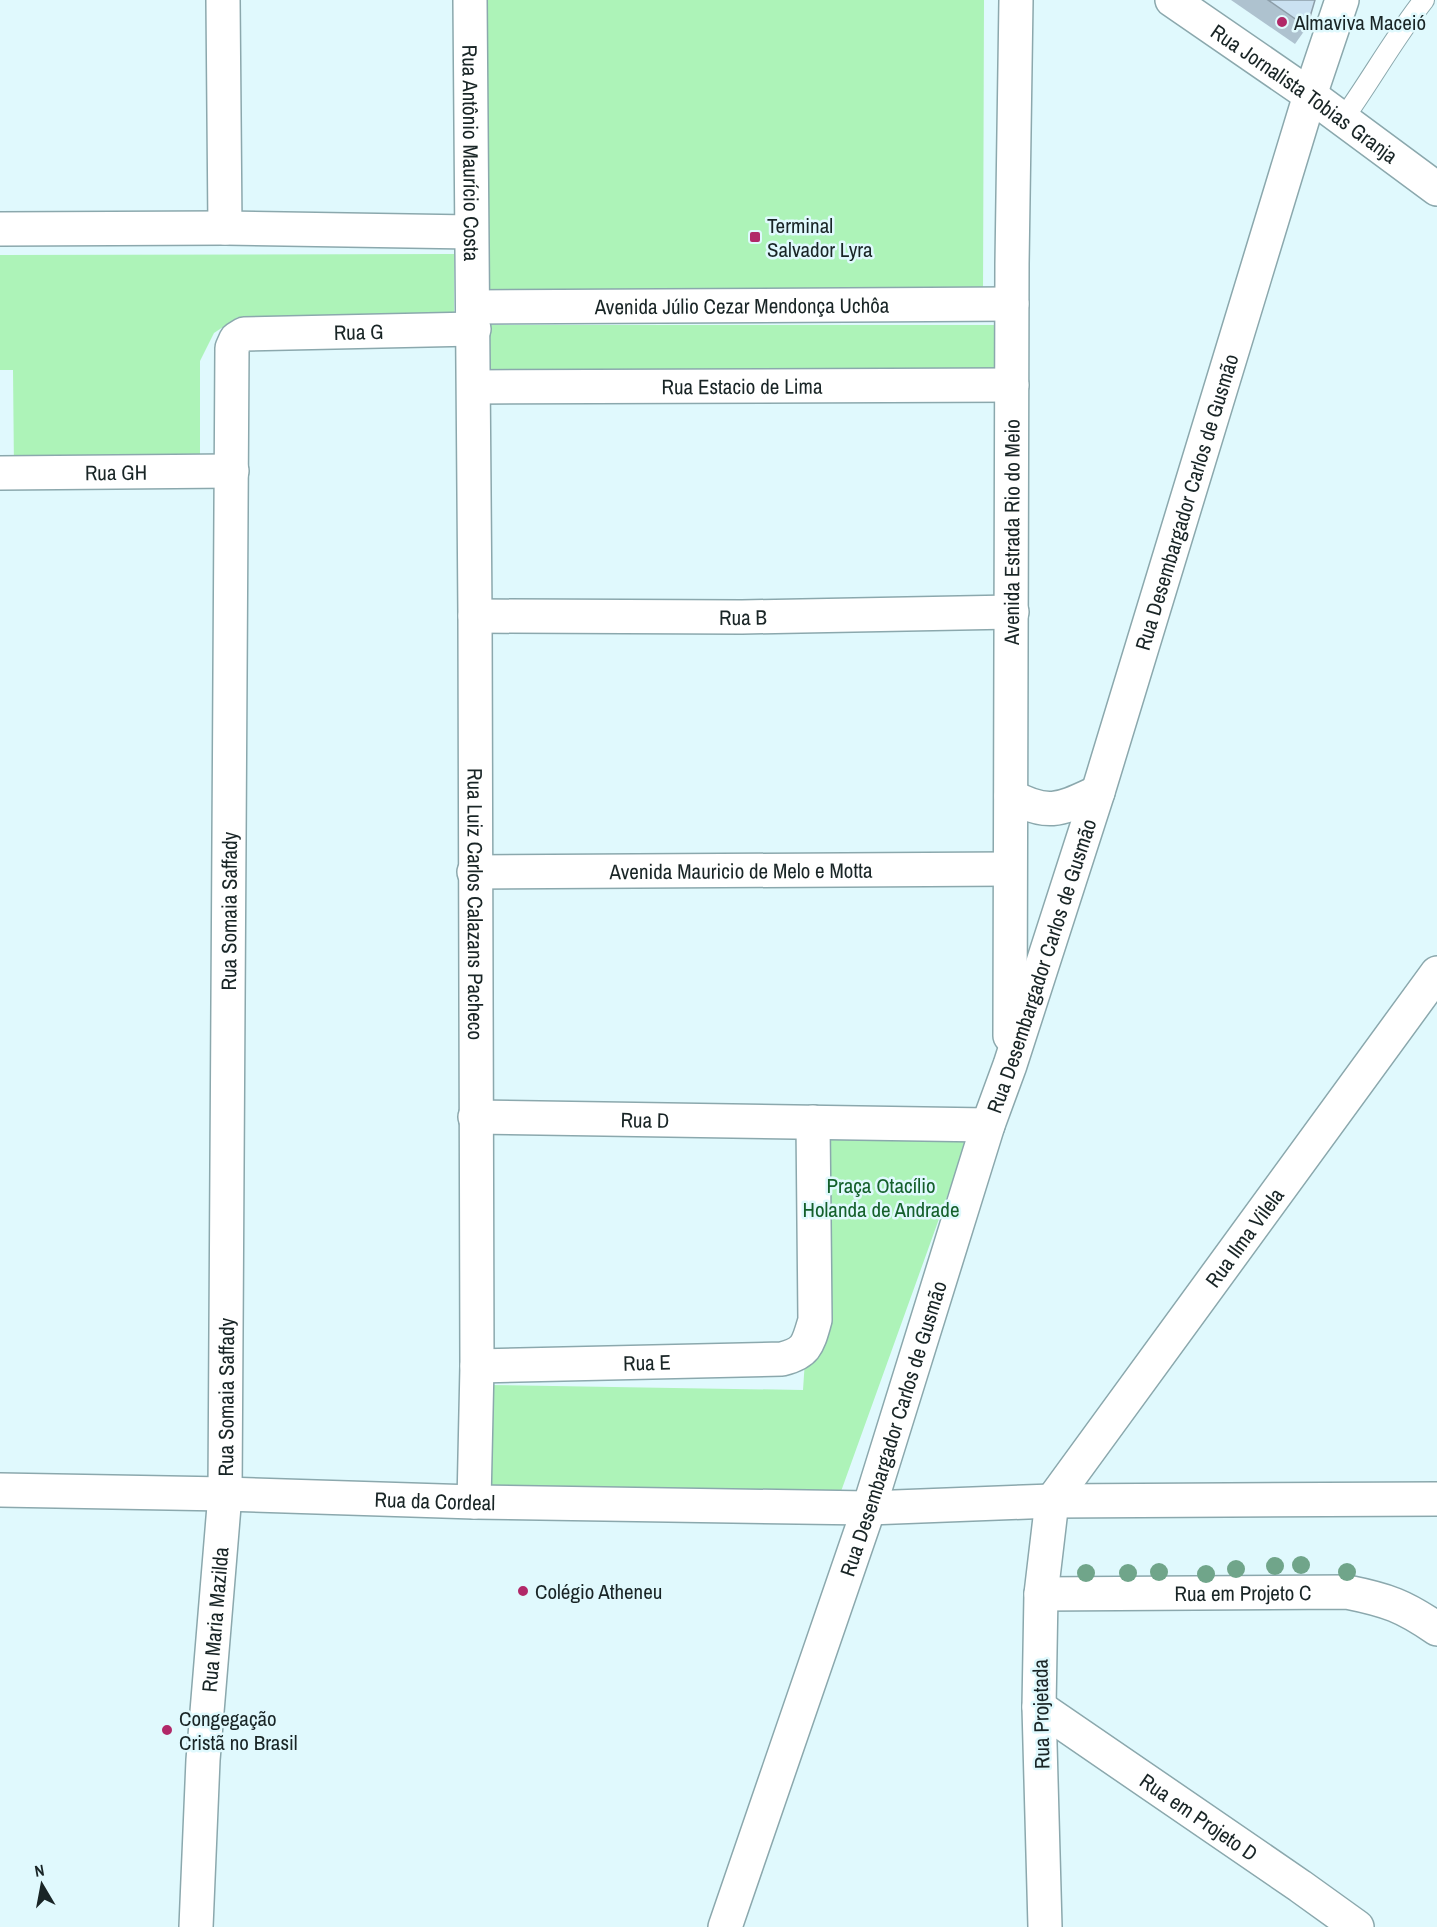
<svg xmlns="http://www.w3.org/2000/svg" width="1437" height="1927" font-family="'Archivo Narrow',sans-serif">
<rect width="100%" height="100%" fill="#e0f9fd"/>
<path fill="#adf3b8" d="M481 0H984L983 298 477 295Z
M454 254V316L238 317 214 333 200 361V469L14 470 13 370H0V255Z
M483 325H1000V372H484Z
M828 1131 967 1141 839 1497H487L488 1385 803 1390 812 1256Z"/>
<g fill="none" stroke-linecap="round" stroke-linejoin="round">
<defs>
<path id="lane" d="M1343 119C1371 80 1394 38 1424 0"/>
<g id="street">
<path d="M223 0 225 228"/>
<path id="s1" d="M470 0 475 616 477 1366 474 1502"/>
<path d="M0 229 225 228 471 232"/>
<path id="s2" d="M474 307 1012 304"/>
<path id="s3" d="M474 387 1012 385"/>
<path id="s4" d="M0 473 232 471"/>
<path id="s5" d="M475 616 742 617 1012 612"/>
<path id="s6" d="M474 872 1009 869"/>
<path id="s7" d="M475 1117 988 1125"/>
<path id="s8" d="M477 1366 782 1359C807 1353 808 1344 815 1320L813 1122"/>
<path d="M869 1508 1052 1501 1437 1499"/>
<path id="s9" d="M1041 1594 1347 1592C1387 1600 1404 1606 1437 1629"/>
<path id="s10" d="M1039 1707 1300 1886 1357 1927"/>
<path id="s11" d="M196 1927 203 1760 225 1494 232 348 236 339 244 334 474 329"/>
<path id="s12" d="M1045 1927 1039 1707 1041 1594 1052 1501 1437 973"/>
</g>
<g id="secondary">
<path id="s13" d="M1172 0 1310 95 1437 189"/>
<path d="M1011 796C1049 817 1061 809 1098 792"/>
<path id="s14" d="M1010 1036 1012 264 1016 0"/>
<path id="s15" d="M0 1490 225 1494 474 1502 869 1508"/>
<path id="s16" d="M725 1927 869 1508 988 1125 1010 1065 1098 792 1310 95 1342 0"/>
</g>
</defs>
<use href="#lane" stroke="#8ba8ad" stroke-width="22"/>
<use href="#street" stroke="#8ba8ad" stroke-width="36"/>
<use href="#secondary" stroke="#8ba8ad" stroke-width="36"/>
<use href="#lane" stroke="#fff" stroke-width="20"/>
<use href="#street" stroke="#fff" stroke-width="33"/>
<use href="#secondary" stroke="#fff" stroke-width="33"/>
</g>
<g fill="#70a58a">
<circle cx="1301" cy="1565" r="9"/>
<circle cx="1275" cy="1566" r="9"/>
<circle cx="1236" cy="1569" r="9"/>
<circle cx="1159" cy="1572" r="9"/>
<circle cx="1347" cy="1572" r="9"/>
<circle cx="1086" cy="1573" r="9"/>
<circle cx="1128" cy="1573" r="9"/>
<circle cx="1206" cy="1574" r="9"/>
</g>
<path fill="#aec2cf" d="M1231 0H1315L1307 27 1295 44Z"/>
<path fill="#cae1f1" stroke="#8d9ea9" stroke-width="1.5" d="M1268 0H1315L1307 27Z"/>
<g fill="#b12868" stroke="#e0f9fd" stroke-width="2">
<circle cx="1282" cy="22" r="6"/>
<rect x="749" y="231" width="12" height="12" rx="3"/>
<circle cx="523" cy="1591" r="6"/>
<circle cx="167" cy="1730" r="6"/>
</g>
<g text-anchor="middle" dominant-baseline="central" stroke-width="5" stroke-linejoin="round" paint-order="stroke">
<g font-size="21" fill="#192526" stroke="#e0f9fd" text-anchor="start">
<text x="1294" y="22">Almaviva Maceió</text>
<text x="767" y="225">Terminal<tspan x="767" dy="24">Salvador Lyra</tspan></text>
<text x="535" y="1591">Colégio Atheneu</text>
<text x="179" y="1718">Congegação<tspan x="179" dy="24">Cristã no Brasil</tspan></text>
</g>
<g font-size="21" fill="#192526" stroke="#e0f9fd">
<text stroke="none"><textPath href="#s13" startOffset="162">Rua Jornalista Tobias Granja</textPath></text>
<text stroke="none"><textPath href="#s1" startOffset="153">Rua Antônio Maurício Costa</textPath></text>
<text stroke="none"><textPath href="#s2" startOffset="268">Avenida Júlio Cezar Mendonça Uchôa</textPath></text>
<text stroke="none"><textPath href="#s11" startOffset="1714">Rua G</textPath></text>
<text stroke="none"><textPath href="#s3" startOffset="268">Rua Estacio de Lima</textPath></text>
<text stroke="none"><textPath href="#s4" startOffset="116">Rua GH</textPath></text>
<text stroke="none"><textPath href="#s16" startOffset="1498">Rua Desembargador Carlos de Gusmão</textPath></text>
<text stroke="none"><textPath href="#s14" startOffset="504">Avenida Estrada Rio do Meio</textPath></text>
<text stroke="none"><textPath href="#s5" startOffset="268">Rua B</textPath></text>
<text stroke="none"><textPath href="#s6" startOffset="267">Avenida Mauricio de Melo e Motta</textPath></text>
<text stroke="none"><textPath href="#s1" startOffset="904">Rua Luiz Carlos Calazans Pacheco</textPath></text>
<text stroke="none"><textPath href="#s11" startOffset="1017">Rua Somaia Saffady</textPath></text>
<text stroke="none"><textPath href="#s16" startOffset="1012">Rua Desembargador Carlos de Gusmão</textPath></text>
<text stroke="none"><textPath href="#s7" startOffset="170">Rua D</textPath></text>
<text stroke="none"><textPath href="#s12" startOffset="753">Rua Ilma Vilela</textPath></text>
<text stroke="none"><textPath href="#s8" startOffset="170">Rua E</textPath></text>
<text stroke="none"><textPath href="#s11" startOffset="531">Rua Somaia Saffady</textPath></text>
<text stroke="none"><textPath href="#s16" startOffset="526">Rua Desembargador Carlos de Gusmão</textPath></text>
<text stroke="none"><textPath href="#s15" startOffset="435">Rua da Cordeal</textPath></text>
<text stroke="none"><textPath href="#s9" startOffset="202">Rua em Projeto C</textPath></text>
<text stroke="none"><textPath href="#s11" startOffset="308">Rua Maria Mazilda</textPath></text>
<text transform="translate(1041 1714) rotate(-91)">Rua Projetada</text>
<text stroke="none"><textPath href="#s10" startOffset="194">Rua em Projeto D</textPath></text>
</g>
<g font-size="21" fill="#14602b" stroke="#e0f9fd">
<text x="881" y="1185">Praça Otacílio<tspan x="881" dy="24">Holanda de Andrade</tspan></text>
</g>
</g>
<g transform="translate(42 1885) rotate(350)" stroke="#e0f9fd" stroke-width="4.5" paint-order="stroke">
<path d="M0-4.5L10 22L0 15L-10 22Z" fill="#192526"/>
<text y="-9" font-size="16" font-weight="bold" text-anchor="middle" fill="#192526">N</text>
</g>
</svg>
